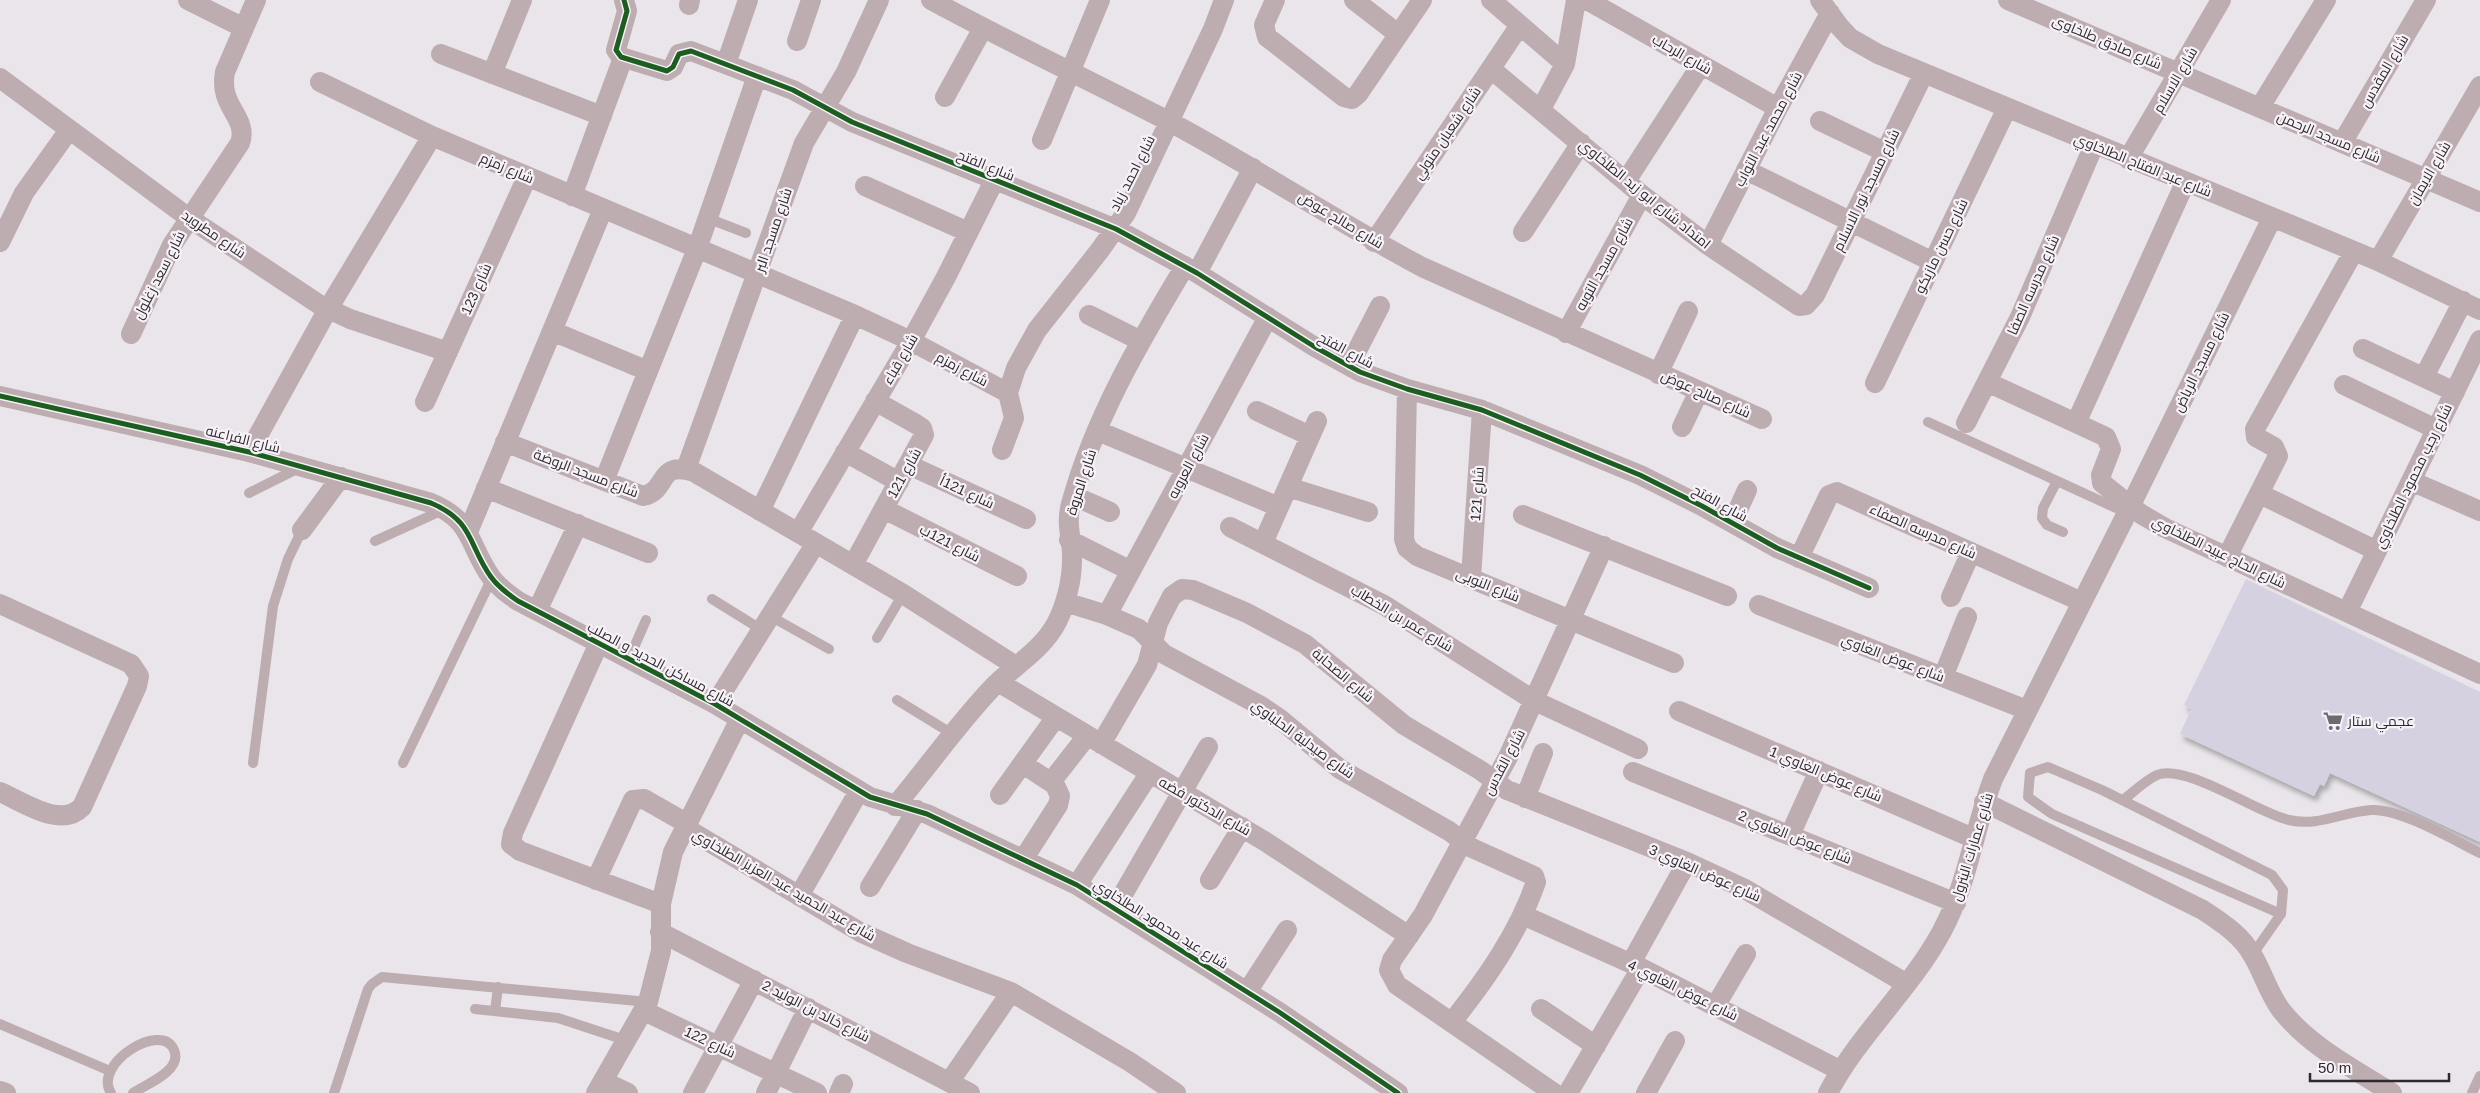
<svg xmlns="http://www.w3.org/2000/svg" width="2480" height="1093" font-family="Arial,Cairo,sans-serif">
<defs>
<filter id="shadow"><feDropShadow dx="3" dy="5.5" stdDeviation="2.5" flood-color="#0004"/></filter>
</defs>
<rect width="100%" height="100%" fill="#e9e5ea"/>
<path fill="#d6d1e1" filter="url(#shadow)" d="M2246 579 2480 692V842L2330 773 2324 786 2320 784 2314 796 2180 734 2191 709 2184 705Z"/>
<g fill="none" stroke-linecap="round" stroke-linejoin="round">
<path stroke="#bdacb0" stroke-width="10" d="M707 218 746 233
M1928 422 2127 513
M2057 481 2043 508 2042 518 2047 525 2063 532
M249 493 299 468
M375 541 445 509
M712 599 762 630
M770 616 829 649
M877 638 903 594
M629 659 646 620
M897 700 954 735
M253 763 273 606 288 559 302 530
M403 763 492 578
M2123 800C2134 792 2144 781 2157 775 2186 763 2257 813 2289 820 2318 827 2342 812 2371 810 2400 808 2453 840 2480 853
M2253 954 2281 914 2052 814 2028 797 2030 773 2048 767 2102 790 2272 875 2283 890 2281 914
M475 1009 558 1018 625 1040
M495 1011 498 987
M0 1024 110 1071
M111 1093C92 1064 162 1020 174 1050 183 1070 147 1084 133 1093
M334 1093 368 989 372 984 382 977 648 1002
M2472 1093 2480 1076"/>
<path stroke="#bdacb0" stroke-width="20" d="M188 0 244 28
M624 0 627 11 616 50 621 57 667 71 673 67 679 54 691 51 793 90 852 122 1116 229 1197 273 1315 347 1360 372 1407 389 1482 410 1640 475 1702 506 1777 548 1869 588
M931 0C1010 43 1091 81 1170 122 1256 168 1336 221 1422 267L1762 419
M1275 0 1264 25 1267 37 1344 97 1352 99 1358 94 1422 0
M1354 0 1398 34
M1491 0 1565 64
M1587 0 1778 108
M1820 0 1839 26 1850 38 1878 54 2378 261 2480 310
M2008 0 2480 202
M689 5 690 0
M797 41 811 0
M441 54 602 116
M726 64 748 0
M1491 69 1642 195 1708 245 1799 306 1806 305 1815 295 1924 73
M492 74 522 0
M0 78 189 218 320 305 350 319 448 352
M320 82 432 136 855 315 911 341 1008 393
M945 97 983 28
M2260 107 2326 0
M1541 109 1565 64 1576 0
M1820 121 1885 152
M1042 140 1100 0
M2342 143 2426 0
M2128 159 2221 0
M1746 170 1933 262
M1626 181 1701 65
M865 186 968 232
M572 196 623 58
M1523 232 1581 143
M0 242 24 193 69 130
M1374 242 1520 25
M1708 245 1778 108 1830 13
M2378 261 2480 86
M1197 273 1253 168
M1089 315 1141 341
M552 331 648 371
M1566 333 1642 195
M131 334 172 245 240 143C249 117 218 107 225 72L256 0
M2363 349 2455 392
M1349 366 1380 306
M1658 374 1688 311
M2424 377 2463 301
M1987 382 2106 437 2111 449 2101 475 2102 483 2141 514 2165 528 2480 674
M1875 383 2007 108
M2344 385 2436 429
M1407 389 1404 539 1407 548 1417 556 1674 663
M0 396 249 452 431 503C474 521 468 545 491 577 498 587 508 594 518 601L715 704 870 797 927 814 1077 885 1279 1012 1398 1093
M425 402 527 177
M1257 411 1310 436
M1966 423 2020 317 2094 145
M2076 423 2185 183
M1682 427 1699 391
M1098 431 1279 507
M505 442 643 496C669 491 656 460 694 472L903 594 1016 666
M1002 450 1014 418 1008 393 1016 368 1037 330 1100 250 1126 213 1213 29 1224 0
M249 452 328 309 432 136
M845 452 899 482
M909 465 1026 519
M686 469 804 143 846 72 879 0
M604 481 697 249 757 76
M2411 481 2480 511
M1288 487 1368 512
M486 488 648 553
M2260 494 2377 551
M1074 496 1110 512
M884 509 1017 576
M760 511 855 315
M1523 515 1727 596
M1732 523 1747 490
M1230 527 1384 605 1535 701 1638 749
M302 530 341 477
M468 532 603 209
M798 533 911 341 946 277 994 181
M1069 540 1131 571
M1263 543 1317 421
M2227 557 2278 456 2274 447 2256 437 2255 429 2354 251
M1799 558 1829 495 1837 492 2082 602
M853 565 924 435 922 428 916 424 875 401
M1471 578 1482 410
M1951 597 1971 552
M1065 602 1107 615 1139 629 1164 654 1261 706 1280 719 1340 769 1449 831 1472 848 1534 876 1536 882C1518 934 1486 979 1452 1022
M0 604 131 664 139 676 137 686 82 807C61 829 23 802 0 792
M1759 605 2027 710
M537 611 578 524
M2347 612 2480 340
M1107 615 1268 317
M599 643 513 833 511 844 520 851 661 904
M1943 677 1967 617
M998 682 1266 842 1409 936
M715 704 816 543
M1679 711 1973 838
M1101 744 1147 665 1158 623 1172 596 1182 589 1193 590 1247 613 1305 644 1404 725 1480 770 1507 790 1687 862 1743 888 1907 984
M1023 764 1055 785 1060 796 1058 805 1024 858
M1633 772 1956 903
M1051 782 1087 736
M1000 795 1056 717
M1525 798 1543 753
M1984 802 2203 910C2221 922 2242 935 2253 956 2263 973 2269 994 2281 1010 2309 1046 2354 1069 2392 1093
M895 806C927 768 957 725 991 689 1013 666 1042 651 1057 622 1066 604 1072 580 1072 560 1073 539 1065 526 1071 504 1094 419 1140 341 1185 266
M684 827 860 932 907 953 1011 992 1130 1062 1176 1093
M1790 835 1819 771
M596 880 633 800 644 799 686 823
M1210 880 1242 827
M1077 885 1149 774
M870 887 917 810
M799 896 859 791
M1115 908 1208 747
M1523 915 1641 968 1841 1071
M660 932 970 1093
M1631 963 1687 862
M1247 992 1287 930
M1716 1005 1746 954
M1541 1009 1596 1046
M644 1011 817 1093
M603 1081 628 1093
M950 1081 1011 992
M0 1091 6 1093
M596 1093 648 1002 661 951V904L673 852 740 719
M693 1093 754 980
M766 1093 808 1008
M839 1093 843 1084
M1554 1093 1397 985 1389 970 1392 960 1423 915 1509 755 1604 546
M1568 1093 1641 968
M1646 1093 1675 1041
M1828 1093C1859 1034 1911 989 1942 931 1968 883 1974 829 1993 779L2127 513 2272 218"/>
<defs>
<path id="cycleway" d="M624 0 627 11 616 50 621 57 667 71 673 67 679 54 691 51 793 90 852 122 1116 229 1197 273 1315 347 1360 372 1407 389 1482 410 1640 475 1702 506 1777 548 1869 588
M0 396 249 452 431 503C474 521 468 545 491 577 498 587 508 594 518 601L715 704 870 797 927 814 1077 885 1279 1012 1398 1093"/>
</defs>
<use href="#cycleway" stroke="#f7f1f8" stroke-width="8"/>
<use href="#cycleway" stroke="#1b5e20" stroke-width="5"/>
</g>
<defs>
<symbol id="supermarket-bare" viewBox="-9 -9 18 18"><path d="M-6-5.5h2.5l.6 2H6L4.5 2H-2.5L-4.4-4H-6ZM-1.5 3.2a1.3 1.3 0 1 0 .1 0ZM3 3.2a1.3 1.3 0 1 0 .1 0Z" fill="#6e6b6f" stroke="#f7f1f8" stroke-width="2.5" paint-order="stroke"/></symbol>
</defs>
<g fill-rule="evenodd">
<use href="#supermarket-bare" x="2319" y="707" width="28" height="28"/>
</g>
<g text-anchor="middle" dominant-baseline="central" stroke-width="4.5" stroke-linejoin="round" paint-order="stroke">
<g font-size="14" fill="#2c2a2d" stroke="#f7f1f8">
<text transform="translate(2107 42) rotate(23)">شارع صادق طلخاوى</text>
<text transform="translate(1682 54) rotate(30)">شارع الرحاب</text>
<text transform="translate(2384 71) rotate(-60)">شارع المقدس</text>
<text transform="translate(2175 80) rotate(-60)">شارع الاسلام</text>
<text transform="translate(1768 129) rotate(-62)">شارع محمد عبد التواب</text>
<text transform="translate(1447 133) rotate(-56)">شارع شعبان متولي</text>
<text transform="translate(2329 137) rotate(23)">شارع مسجد الرحمن</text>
<text transform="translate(986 165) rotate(22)">شارع الفتح</text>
<text transform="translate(2143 165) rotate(22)">شارع عبد الفتاح الطلخاوي</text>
<text transform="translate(507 168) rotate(23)">شارع زمزم</text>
<text transform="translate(1132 173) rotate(-63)">شارع احمد زياد</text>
<text transform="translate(2429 173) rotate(-60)">شارع الايمان</text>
<text transform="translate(1866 190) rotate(-64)">شارع مسجد نور الاسلام</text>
<text transform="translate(1645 194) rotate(39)">امتداد شارع ابو زيد الطلخاوي</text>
<text transform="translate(1341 220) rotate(31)">شارع صالح عوض</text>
<text transform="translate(773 230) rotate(-71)">شارع مسجد البر</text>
<text transform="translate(214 234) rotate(34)">شارع مطرويد</text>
<text transform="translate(1941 246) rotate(-64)">شارع حسن مازيكو</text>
<text transform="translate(1604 264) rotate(-61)">شارع مسجد التوبه</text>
<text transform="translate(159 275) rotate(-63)">شارع سعد زغلول</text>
<text transform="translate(2033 285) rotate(-66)">شارع مدرسه الصفا</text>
<text transform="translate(476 289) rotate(-66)">شارع 123</text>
<text transform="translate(1346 350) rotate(28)">شارع الفتح</text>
<text transform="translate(900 359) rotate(-60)">شارع قباء</text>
<text transform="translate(2201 362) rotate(-64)">شارع مسجد الرياض</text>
<text transform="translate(962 369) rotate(28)">شارع زمزم</text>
<text transform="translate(1706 394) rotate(24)">شارع صالح عوض</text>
<text transform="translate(243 439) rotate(14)">شارع الفراعنه</text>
<text transform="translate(1188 466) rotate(-62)">شارع العروبه</text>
<text transform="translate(586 473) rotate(21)">شارع مسجد الروضة</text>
<text transform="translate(904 473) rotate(-61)">شارع 121</text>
<text transform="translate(2413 476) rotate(-64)">شارع رجب محمود الطلخاوي</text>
<text transform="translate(1081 482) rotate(-72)">شارع المروة</text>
<text transform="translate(967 492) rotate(25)">شارع 121أ</text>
<text transform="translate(1477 494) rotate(-86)">شارع 121</text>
<text transform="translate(1720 503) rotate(29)">شارع الفتح</text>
<text transform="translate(1923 531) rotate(24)">شارع مدرسه الصفاء</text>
<text transform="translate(950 543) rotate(27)">شارع 121ب</text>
<text transform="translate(2219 552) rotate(26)">شارع الحاج عبيد الطلخاوي</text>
<text transform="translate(1488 585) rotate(22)">شارع النوبى</text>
<text transform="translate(1402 618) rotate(31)">شارع عمر بن الخطاب</text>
<text transform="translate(1893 658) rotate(21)">شارع عوض الغاوي</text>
<text transform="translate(661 664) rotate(28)">شارع مساكن الحديد و الصلب</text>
<text transform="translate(1343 675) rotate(40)">شارع الصحابة</text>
<text transform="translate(1303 739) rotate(36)">شارع صيدلية الحلباوي</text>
<text transform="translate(1504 762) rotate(-62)">شارع القدس</text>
<text transform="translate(1826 774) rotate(23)">شارع عوض الغاوي 1</text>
<text transform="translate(1205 806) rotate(30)">شارع الدكتور فضه</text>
<text transform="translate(1795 837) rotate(22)">شارع عوض الغاوي 2</text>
<text transform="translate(1972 847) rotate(-73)">شارع عمارات البترول</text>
<text transform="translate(1705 873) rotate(24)">شارع عوض الغاوي 3</text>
<text transform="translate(784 885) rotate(30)">شارع عبد الحميد عبد العزيز الطلخاوي</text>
<text transform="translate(1161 924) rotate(32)">شارع عيد محمود الطلخاوي</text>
<text transform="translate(1683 990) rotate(26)">شارع عوض الغاوي 4</text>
<text transform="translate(816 1011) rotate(27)">شارع خالد بن الوليد 2</text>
<text transform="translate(710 1042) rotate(25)">شارع 122</text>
</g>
<g font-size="14" fill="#2c2a2d" stroke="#f7f1f8" text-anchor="start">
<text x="2348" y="721">عجمي ستار</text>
</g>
</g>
<path d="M2310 1073v8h139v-8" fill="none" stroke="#2c2a2d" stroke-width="2.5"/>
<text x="2318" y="1073" font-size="15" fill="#2c2a2d" stroke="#f7f1f8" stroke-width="4" paint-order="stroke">50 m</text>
</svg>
